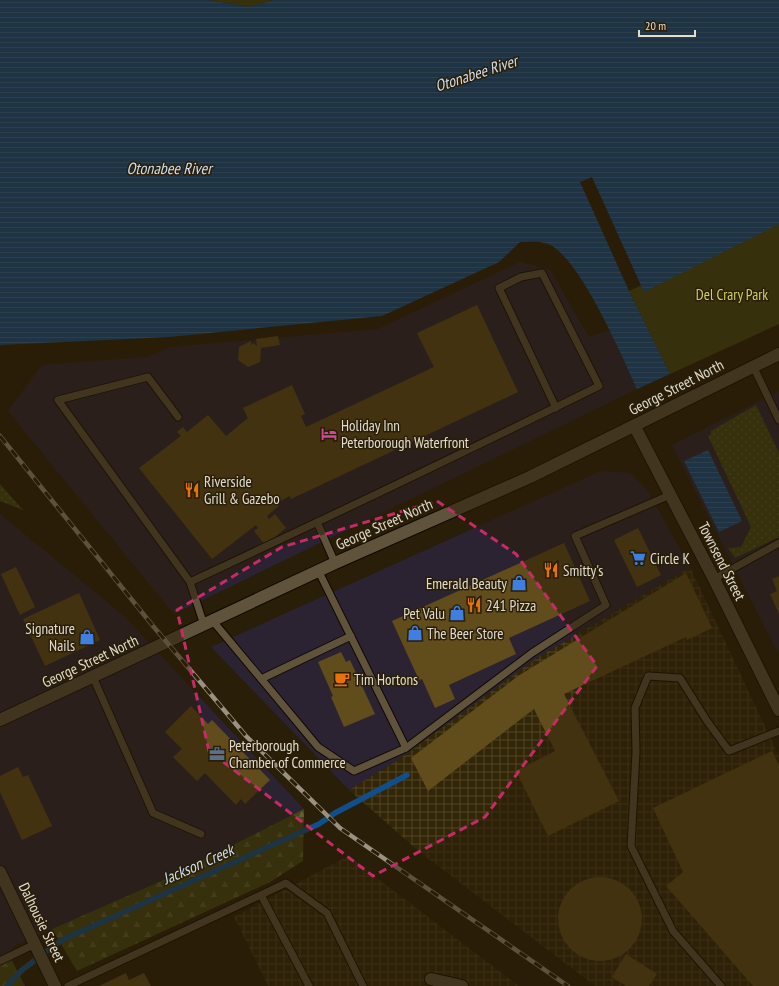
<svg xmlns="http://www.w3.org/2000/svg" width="779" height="986" font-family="'PT Sans Narrow',sans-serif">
<defs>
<pattern id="industrial-grid" width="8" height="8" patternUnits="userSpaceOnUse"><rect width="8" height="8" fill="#332607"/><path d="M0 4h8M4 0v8" fill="none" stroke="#50452a"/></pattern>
<pattern id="grass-dots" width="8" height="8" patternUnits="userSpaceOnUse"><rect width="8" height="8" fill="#454812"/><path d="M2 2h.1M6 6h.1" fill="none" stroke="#606233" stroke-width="1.8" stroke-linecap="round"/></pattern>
<pattern id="forest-firs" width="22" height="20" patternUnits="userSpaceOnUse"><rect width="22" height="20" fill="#454812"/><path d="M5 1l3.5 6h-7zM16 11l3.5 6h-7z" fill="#606233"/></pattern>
<pattern id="water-rules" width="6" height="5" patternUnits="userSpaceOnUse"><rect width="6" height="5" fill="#114f8c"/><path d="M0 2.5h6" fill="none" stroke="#34689b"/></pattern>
</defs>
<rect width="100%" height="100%" fill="#291e08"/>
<path fill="#2c2332" d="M520 262 550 270 589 337 611 330 637 389 174 614 8 411 42 365 148 357 170 347 378 329Z
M779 391V655L672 445Z
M601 471 630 473 647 490 690 567 537 658 398 760 349 790 211 647Z
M0 514 125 617 304 809 159 882 14 946 0 961Z"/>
<path fill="url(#industrial-grid)" d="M690 567 779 756V986H595L421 853 349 790 398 760 537 658Z
M348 856 519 986H268L234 917Z"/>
<path fill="url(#grass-dots)" d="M756 405 779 453V537L735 558 728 548 741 547 751 527 708 436 711 434V431Z
M0 484 23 510 0 501Z"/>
<path fill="url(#forest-firs)" d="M304 809 303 861 270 882 77 971 52 929 159 882Z
M8 953 25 986H0V961Z"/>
<path fill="#454812" d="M209 0H274L249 7Z
M779 221V324L670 374 629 291Z"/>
<path fill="url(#water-rules)" d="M0 0H209L249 7 274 0H779V224L644 292 592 177 580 182 629 291 670 374 637 389C623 358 577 250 545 243 538 241 528 242 520 242L499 262 382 316 169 337 0 345Z
M708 450 742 521 719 532 684 461Z"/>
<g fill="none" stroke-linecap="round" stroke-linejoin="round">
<path stroke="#114f8c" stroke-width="5.5" d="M7 986 22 970 62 940 319 824 335 813 407 775"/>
</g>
<path fill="#614c1c" d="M477 305 518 392 291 499 290 496 277 503 279 506 267 516 269 519 275 514 286 528 265 545 254 531 258 528 256 525 212 559 139 468 181 436 177 432 183 427 187 432 208 415 226 436 248 418 243 408 292 385 305 414 301 416 306 427 434 367 417 333Z
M278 336 280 345 261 348 260 362 248 367 238 360 239 347 251 341V345L253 343 257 346 256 339Z
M638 528 661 575 637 587 614 540Z
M564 543 590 601 509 638 516 654 449 685 455 699 435 708 422 679 419 680 392 621Z
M16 567 35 607 20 615 1 574Z
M686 573 712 628 687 640 686 637 564 694 619 801 548 836 516 771 555 751 534 709 428 791 411 758 518 676Z
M779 576V614L770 594 777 591 772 579Z
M79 593 100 640 45 666 23 619Z
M341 652 346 662 350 660 375 714 344 727 331 697 333 696 318 662Z
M191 706 208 724 212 720 270 780 245 804 241 799 236 805 205 773 197 781 173 757 182 749 165 732Z
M772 751 779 765V986H753L666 886 683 872 653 808Z
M18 767 23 777 28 775 52 826 22 840 0 792V776Z
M558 919a42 42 0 1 1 84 0a42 42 0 1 1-84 0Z
M626 954 657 974 649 986H626L612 977Z
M126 973 129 980 144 973 151 986H99Z"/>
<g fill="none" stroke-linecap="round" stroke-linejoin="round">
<defs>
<path id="lane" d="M753 366 779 420
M178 417 148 377 58 400 190 582 204 625
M317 522 335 563
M318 570 406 748
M714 579 779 543
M190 582C327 518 463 453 599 386L542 273 521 277 499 288 556 408
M212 620 318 747 354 771 406 748 532 653 606 605 575 536 670 495
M93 677 153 813 201 834
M261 679 351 636
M261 895 309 986
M0 961 35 944
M68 986 286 883 327 913 363 986
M721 986 673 931 631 846 636 752 635 708 648 676 680 678 707 721 729 751 779 731"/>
<path id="street" d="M635 427 714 579 779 710
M0 872 55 986
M431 979 462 986"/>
<path id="secondary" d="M0 720 335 563 530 477 779 354"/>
</defs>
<use href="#lane" stroke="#110800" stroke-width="9"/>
<use href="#street" stroke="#110800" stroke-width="14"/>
<use href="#secondary" stroke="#110800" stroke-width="14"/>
<use href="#lane" stroke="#5f533c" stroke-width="7"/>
<use href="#street" stroke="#5f533c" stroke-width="12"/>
<use href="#secondary" stroke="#5f533c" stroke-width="12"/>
<defs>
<path id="rail" d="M0 436 153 626 246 736 340 828 568 986"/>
</defs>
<use href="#rail" stroke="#9a9180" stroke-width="4.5"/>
<use href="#rail" stroke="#291e08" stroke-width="3" stroke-dasharray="9" stroke-linecap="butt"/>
</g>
<path d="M0 0H779V986H0ZM437 501 516 554 597 666 485 817 373 876 209 751 177 610 282 547Z" fill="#291e08" fill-opacity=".55" fill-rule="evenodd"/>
<path fill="none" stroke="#c52c66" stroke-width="3" stroke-dasharray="8 5" stroke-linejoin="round" d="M437 501 516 554 597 666 485 817 373 876 209 751 177 610 282 547Z"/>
<defs>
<symbol id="hotel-bare" viewBox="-9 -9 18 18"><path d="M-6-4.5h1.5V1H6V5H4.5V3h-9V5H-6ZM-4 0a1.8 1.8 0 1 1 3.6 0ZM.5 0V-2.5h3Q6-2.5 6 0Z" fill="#d1479c" stroke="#291e08" stroke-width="2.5" paint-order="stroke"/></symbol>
<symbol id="restaurant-bare" viewBox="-9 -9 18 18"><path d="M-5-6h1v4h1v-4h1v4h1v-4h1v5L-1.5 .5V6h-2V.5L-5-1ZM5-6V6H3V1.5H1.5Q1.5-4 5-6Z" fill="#e8710a" stroke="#291e08" stroke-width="2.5" paint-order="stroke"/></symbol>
<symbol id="supermarket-bare" viewBox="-9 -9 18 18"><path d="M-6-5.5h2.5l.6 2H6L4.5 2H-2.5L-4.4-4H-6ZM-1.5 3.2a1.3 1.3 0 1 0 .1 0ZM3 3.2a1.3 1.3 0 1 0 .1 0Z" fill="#3f7fe0" stroke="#291e08" stroke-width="2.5" paint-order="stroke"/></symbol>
<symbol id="shop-bare" viewBox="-9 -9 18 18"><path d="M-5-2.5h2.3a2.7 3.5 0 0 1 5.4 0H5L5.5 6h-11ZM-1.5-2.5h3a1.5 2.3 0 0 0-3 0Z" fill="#3f7fe0" stroke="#291e08" stroke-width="2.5" paint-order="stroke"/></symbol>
<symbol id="cafe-bare" viewBox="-9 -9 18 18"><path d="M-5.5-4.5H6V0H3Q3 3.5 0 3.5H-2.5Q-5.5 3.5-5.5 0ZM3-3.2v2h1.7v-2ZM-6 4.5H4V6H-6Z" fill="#e8710a" stroke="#291e08" stroke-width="2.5" paint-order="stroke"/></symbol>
<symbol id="office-bare" viewBox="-9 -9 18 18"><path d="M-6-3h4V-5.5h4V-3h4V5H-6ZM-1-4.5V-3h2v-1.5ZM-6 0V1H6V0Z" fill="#5c6f8a" stroke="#291e08" stroke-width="2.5" paint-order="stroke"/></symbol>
</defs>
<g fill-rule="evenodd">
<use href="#hotel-bare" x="318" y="423" width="22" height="22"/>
<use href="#restaurant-bare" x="181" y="479" width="22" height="22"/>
<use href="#supermarket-bare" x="627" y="547" width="22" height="22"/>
<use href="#restaurant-bare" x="540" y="559" width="22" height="22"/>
<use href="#shop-bare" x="508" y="572" width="22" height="22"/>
<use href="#restaurant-bare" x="463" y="594" width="22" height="22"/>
<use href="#shop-bare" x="446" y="602" width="22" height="22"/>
<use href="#shop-bare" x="404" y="622" width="22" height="22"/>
<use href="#shop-bare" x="76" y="626" width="22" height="22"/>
<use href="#cafe-bare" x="331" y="668" width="22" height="22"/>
<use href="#office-bare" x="206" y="743" width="22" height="22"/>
</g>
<g text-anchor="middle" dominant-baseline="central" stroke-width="3" stroke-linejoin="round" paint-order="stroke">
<g font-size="15" fill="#cdd357" stroke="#291e08">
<text x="732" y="294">Del Crary Park</text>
</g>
<g font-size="15" fill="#e3dcce" stroke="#291e08">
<text transform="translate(676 387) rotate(-27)">George Street North</text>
<text transform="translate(384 524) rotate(-24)">George Street North</text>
<text transform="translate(722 561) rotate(63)">Townsend Street</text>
<text transform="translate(90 661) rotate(-25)">George Street North</text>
<text transform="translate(42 922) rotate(64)">Dalhousie Street</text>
</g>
<g font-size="15" fill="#e3dcce" stroke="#291e08" text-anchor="start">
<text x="341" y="425">Holiday Inn<tspan x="341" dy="17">Peterborough Waterfront</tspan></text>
<text x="204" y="481">Riverside<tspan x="204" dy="17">Grill &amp; Gazebo</tspan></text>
<text x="650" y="558">Circle K</text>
<text x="563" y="570">Smitty's</text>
<text x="507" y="583" text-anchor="end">Emerald Beauty</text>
<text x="486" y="605">241 Pizza</text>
<text x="445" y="613" text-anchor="end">Pet Valu</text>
<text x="75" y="628" text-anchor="end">Signature<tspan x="75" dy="17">Nails</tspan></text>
<text x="427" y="633">The Beer Store</text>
<text x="354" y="679">Tim Hortons</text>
<text x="229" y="745">Peterborough<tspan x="229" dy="17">Chamber of Commerce</tspan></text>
</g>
<g font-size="16" font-style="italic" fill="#cddcee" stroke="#291e08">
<text transform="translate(476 73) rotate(-18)">Otonabee River</text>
<text x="169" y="168">Otonabee River</text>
<text transform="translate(198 864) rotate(-24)">Jackson Creek</text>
</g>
</g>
<path d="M639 30v6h56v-6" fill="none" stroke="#e3dcce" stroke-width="2"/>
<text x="645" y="30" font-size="12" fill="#e3dcce" stroke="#291e08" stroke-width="3" paint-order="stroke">20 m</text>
</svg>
